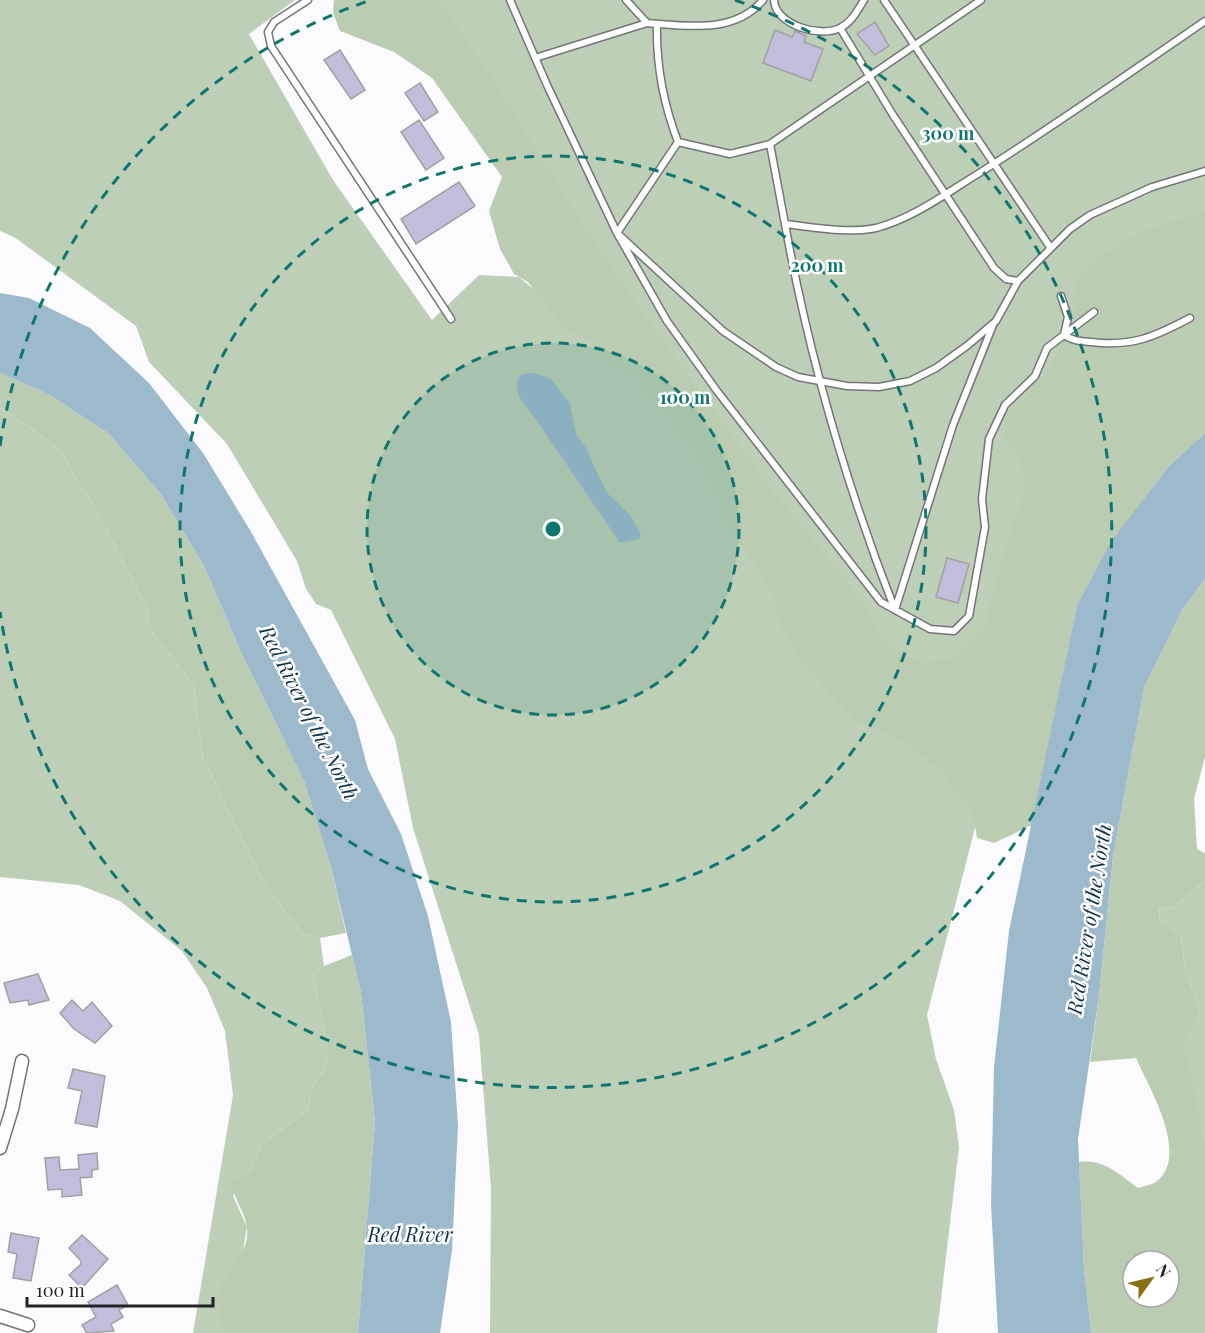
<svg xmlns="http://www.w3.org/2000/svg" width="1205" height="1333" font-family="'Playfair Display',serif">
<rect width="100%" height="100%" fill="#fbfbfd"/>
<path fill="#bdcfb7" d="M0 0H295L249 34 333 180 432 320 479 275 519 277 562 312 427 0H1205V301L977 820 927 1015 936 1059 954 1110 959 1147 937 1333H490L491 1188 479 1035 413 828 395 739 331 610 316 604 306 589 297 561 227 444 149 362 136 326 14 237 0 231Z
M0 408 27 425 63 453 76 480 92 502 147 607 150 629 194 686 203 757 229 812 265 884 304 935 320 938 324 966 313 975 327 1046 326 1068 313 1085 308 1110 261 1145 251 1171 233 1196 247 1227 242 1256 223 1283V1333H193L233 1095 225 1031 207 988 182 951 120 901 79 885 0 877Z
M1205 880V1140L1182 1042 1200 1012 1185 969 1181 935 1160 921 1159 907 1171 909Z"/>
<path fill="#bacdb3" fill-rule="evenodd" d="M334 0H439L491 76 584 226 638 306 772 490 854 590 887 646 920 663 952 658 983 630 1010 532 1025 491 1021 461 1003 437 1007 414 1040 379 1062 346 1075 313 1073 300 1079 276 1103 253 1149 229 1205 212V433L1170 465 1113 540 1077 605 1032 825 994 843 977 838 973 813 940 769 890 733 855 720 805 666 782 628 772 591 728 525 714 485 688 440 647 393 636 375 607 361 595 343 564 327 528 282 514 274 500 249 489 211 502 177 432 78 394 52 340 31 333 13Z
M0 373 50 395 109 434 160 493 204 566 240 650 304 781 331 867 346 933 320 938 304 935 265 884 229 812 203 757 194 686 150 629 147 607 92 502 76 480 63 453 27 425 0 408Z
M1205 579V757L1194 799 1197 849 1205 853V880L1171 909 1159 907 1160 921 1181 935 1185 969 1200 1012 1183 1042 1205 1140V1333H1091L1084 1269 1079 1162C1105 1159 1118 1174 1138 1188 1143 1186 1151 1185 1156 1182 1191 1155 1148 1086 1136 1058L1090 1062 1099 996 1113 856 1144 688 1182 610ZM1133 1261H1169V1297H1133Z
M352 955 361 993 375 1122 358 1333H223C222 1322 217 1311 217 1300 218 1274 251 1257 247 1227 245 1211 233 1200 233 1183L251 1171 261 1145 308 1110 313 1085 326 1068 327 1046 313 975 324 966Z"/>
<path fill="#9db9cc" d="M0 293 29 298 90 328 149 383 203 453 250 530 355 720 368 769 401 834 428 916 451 1022 458 1126 452 1250 440 1333H358L375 1122 361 993 331 867 304 781 240 650 204 566 160 493 109 434 50 395 0 373Z
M535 373 551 379 570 403 576 434 586 448 600 479 608 494 631 516 641 534 639 539 620 543 535 418C525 406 512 394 519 377L523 374Z
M1205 433V579L1182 610 1144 688 1113 856 1099 996 1078 1139 1084 1268 1091 1333H998L991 1204 994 1067 1009 931 1077 605 1112 540 1170 465Z"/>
<path fill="#c1bedc" stroke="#a0a0a2" stroke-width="1.5" d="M875 22 889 46 875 55 857 34Z
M775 30 792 37 795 31 806 36 804 42 823 49 811 81 763 63Z
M340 50 365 90 351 99 324 60Z
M420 83 438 112 424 121 405 93Z
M419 120 444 158 426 170 401 132Z
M459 182 475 206 416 244 401 219Z
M947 558 969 564 958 603 936 597Z
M38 974 49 1000 29 1005 28 1000 10 1003 4 983Z
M72 1000 83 1011 92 1002 112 1026 95 1043 74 1029 60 1013Z
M73 1069 105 1076 97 1127 75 1123 82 1091 68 1088Z
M97 1153 98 1169 92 1170V1177L80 1178 82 1195 62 1197V1189L48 1190 45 1158 59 1157 60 1170 79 1169 78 1155Z
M11 1233 39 1238 31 1281 13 1278 17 1254 8 1252Z
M82 1235 108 1259 82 1288 69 1275 81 1264V1261L69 1248Z
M117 1285 128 1305 119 1310 123 1317 111 1324 114 1331 87 1333 82 1325 96 1317 88 1302Z"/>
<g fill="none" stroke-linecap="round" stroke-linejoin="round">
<defs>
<path id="service" d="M308 0 274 22 268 32 271 46 451 319
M510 0 547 85 617 233 723 331 776 367 798 377 847 386 879 387 910 381 936 368 968 345 996 321 1018 281 1070 229 1090 215 1152 187 1205 171
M626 0 647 23C687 26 735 34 763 0
M774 0C775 25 820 38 840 28 852 22 857 11 864 0
M884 0 1050 247
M657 24C656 66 663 103 678 142L617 233 667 321 717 391 881 602 930 629 954 631 969 616 985 527 982 499 989 439 1005 405 1035 376 1047 348 1094 312
M840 28 893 115 994 268 1006 279 1018 281
M535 58 647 23
M678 142 730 154 770 144 981 0
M770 144 785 224C813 227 848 234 876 228 914 218 948 192 981 172 1057 124 1131 72 1205 21
M785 224C809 356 846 485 895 610
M1061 296 1068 317 1064 335C1073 341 1080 341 1091 342 1132 347 1154 337 1190 318
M895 610 953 425 993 325"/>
<path id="minor" d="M0 1148 12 1109 22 1061
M0 1316 28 1325"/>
</defs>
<use href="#service" stroke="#747576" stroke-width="9"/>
<use href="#minor" stroke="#747576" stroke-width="15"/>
<use href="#service" stroke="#fff" stroke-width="6"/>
<use href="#minor" stroke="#fff" stroke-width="12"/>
</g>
<circle cx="553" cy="529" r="186" fill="#0f766e" fill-opacity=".12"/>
<g fill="none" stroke="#0f766e" stroke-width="3" stroke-dasharray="10 8">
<circle cx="553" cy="529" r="186"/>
<circle cx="553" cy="529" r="373"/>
<path d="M0 446A559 559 0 0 1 371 0M735 0A559 559 0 1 1 0 612"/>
</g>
<g text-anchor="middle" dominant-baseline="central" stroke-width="5" stroke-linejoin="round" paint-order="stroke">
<g font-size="20" font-style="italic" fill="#0c3247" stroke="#fff">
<text transform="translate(310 712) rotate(63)">Red River of the North</text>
<text transform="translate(1088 919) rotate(-81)">Red River of the North</text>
<text x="410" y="1233">Red River</text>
</g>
</g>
<circle cx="553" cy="529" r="9" fill="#0f766e" stroke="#fff" stroke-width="3"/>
<g font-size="18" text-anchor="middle" font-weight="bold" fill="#0f766e" stroke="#fff" stroke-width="5" stroke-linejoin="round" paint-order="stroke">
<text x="948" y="140">300 m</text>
<text x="817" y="272">200 m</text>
<text x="685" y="404">100 m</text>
</g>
<g transform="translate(1151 1279) rotate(56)"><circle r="28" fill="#ffffff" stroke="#a7a7a7" stroke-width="1.5"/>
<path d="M0-4.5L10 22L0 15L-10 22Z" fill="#897113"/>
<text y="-9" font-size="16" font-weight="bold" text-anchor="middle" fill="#232424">N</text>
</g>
<path d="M27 1297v9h186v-9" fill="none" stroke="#232424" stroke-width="3"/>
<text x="36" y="1297" font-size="18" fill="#232424" stroke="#ffffff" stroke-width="4.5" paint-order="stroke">100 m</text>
</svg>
